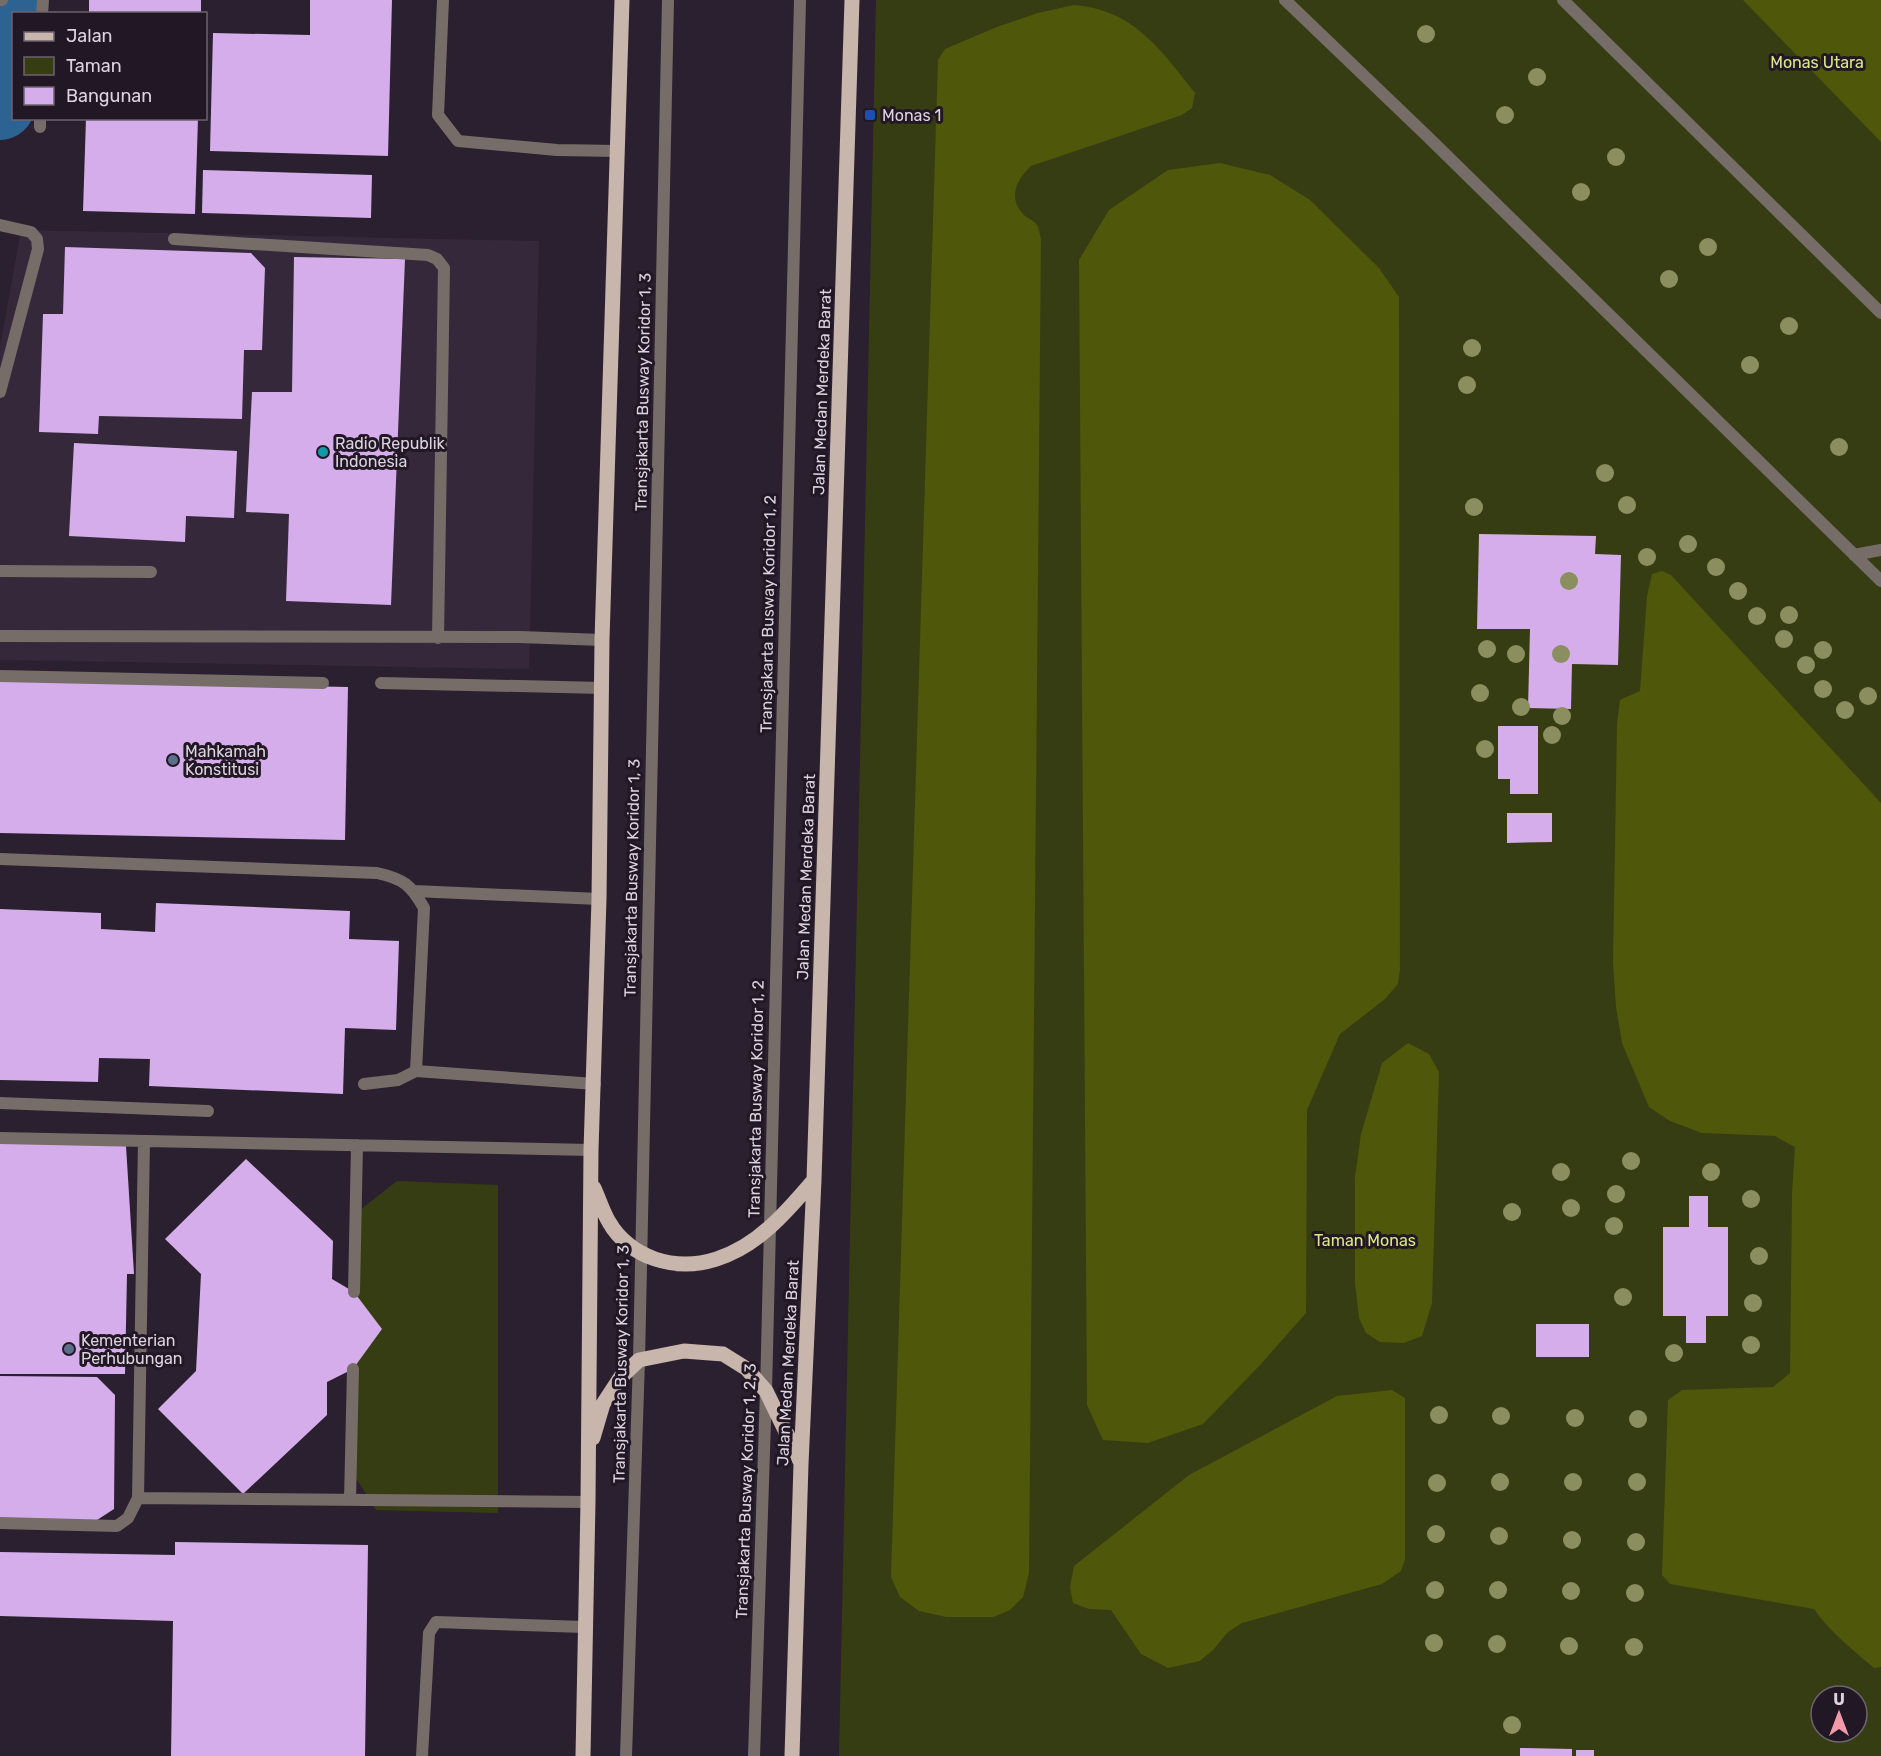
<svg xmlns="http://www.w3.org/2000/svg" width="1881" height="1756" font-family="Rubik,sans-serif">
<rect width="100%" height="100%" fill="#2b202f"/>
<path fill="#36283b" d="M21 230 539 241 529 669 0 660V347Z"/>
<path fill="#373d12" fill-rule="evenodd" d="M876 0H1881V1756H839ZM1821 1696H1857V1732H1821Z
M397 1181 498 1185V1513L376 1510 354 1475 360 1210Z"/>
<path fill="#4f570a" d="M1743 0H1881V142Z
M1074 5C1133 9 1161 50 1195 93L1192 108 1182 115 1031 166C1016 180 1007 199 1025 216 1029 219 1034 221 1037 225 1039 229 1040 235 1041 239L1029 1573 1023 1597 1010 1610 993 1617H946L919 1611 900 1597 891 1577 938 60 945 49 997 27 1038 13Z
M1220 163 1270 175 1310 200 1379 268 1399 297 1400 969 1398 984 1385 999 1340 1034 1307 1110 1306 1313 1261 1364 1203 1424 1148 1443 1103 1440 1087 1405 1079 260 1109 210 1168 170Z
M1662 571 1671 575 1881 803V1667L1874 1668C1853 1650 1830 1632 1814 1609L1670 1584 1662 1575 1668 1400 1682 1390 1773 1387 1790 1373 1792 1194 1795 1147 1775 1136 1702 1133 1670 1121 1649 1107 1622 1043 1616 1007 1613 963 1617 724 1620 700 1640 691 1647 596 1652 574Z
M1408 1043 1429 1054 1439 1072 1432 1303 1422 1336 1404 1343 1380 1342 1366 1333 1359 1318 1355 1283V1177L1361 1134 1382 1063Z
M1392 1390 1405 1398V1560L1401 1571 1382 1584 1242 1623 1228 1632 1213 1650 1200 1661 1168 1668 1141 1654 1111 1610 1089 1609 1073 1603 1070 1587 1074 1566 1189 1475 1337 1396Z"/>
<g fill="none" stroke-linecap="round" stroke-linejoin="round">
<path stroke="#2d6392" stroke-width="70" d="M0 105 6 0"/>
</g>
<path fill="#d4adea" d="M89 0H201V14H89Z
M310 0H392L388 156 210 151 213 33 310 35Z
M86 118H198L195 214 83 211Z
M203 170 372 175 371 218 202 213Z
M65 247 251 253 265 268 262 350H244L242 419 99 416 98 434 39 432 43 314H63Z
M294 257 405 259 391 605 286 601 289 514 246 512 252 392H292Z
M74 443 237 451 234 518 186 516 185 542 69 536Z
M1479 534 1596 536 1595 554 1621 555 1618 665 1572 664 1571 709 1528 708 1530 629H1477Z
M0 680 348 687 345 840 0 833Z
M1498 726H1538V794H1510V779H1498Z
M1507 813H1552V842L1507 843Z
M156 903 350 911 349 939 399 941 396 1030 345 1028 343 1094 149 1086 150 1059 99 1058 98 1082 0 1080V909L101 913V929L155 932Z
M0 1140 126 1146 134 1274H127L125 1374H0Z
M246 1159 333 1241 332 1279 354 1292 382 1329 353 1369 327 1382V1415L243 1494 158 1409 196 1371 201 1274 165 1239Z
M1689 1196H1708V1227H1728V1316H1706V1343H1686V1316H1663V1227H1689Z
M1536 1324H1589V1357H1536Z
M0 1376 97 1377 115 1395 114 1509 94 1522 0 1520Z
M175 1542 368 1545 365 1756H171L173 1621 0 1616V1552L175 1555Z
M1520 1748 1572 1749V1756H1520Z
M1576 1750H1594V1756H1576Z"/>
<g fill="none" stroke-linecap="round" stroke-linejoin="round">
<path stroke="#766d68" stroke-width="12" d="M0 0H2
M443 0 438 115 458 141 557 150 618 151
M42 14 43 0
M40 127V118
M0 225 31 232 37 239 38 249 0 392
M174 239 428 255 437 259 444 268 438 638
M0 571 151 572
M0 636 520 637 602 640
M0 676 323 683
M381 683 603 688
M0 859 377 873C404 879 411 885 424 908L416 1071 398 1080 364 1084
M414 891 599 899
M416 1071 595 1084
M0 1103 208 1111
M0 1138 591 1150
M354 1292 357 1145
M138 1498 588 1502
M350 1500 353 1369
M0 1523 117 1526 128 1518 138 1498 144 1141
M422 1756 429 1633 436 1622 584 1627
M626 1756 639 1360 668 0
M754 1756 766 1391 800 0"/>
<path stroke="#766d68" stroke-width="12" d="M1285 0 1428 137 1881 581
M1563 0 1881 313
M1854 555 1881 550"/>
<path stroke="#c8b5ab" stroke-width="15" d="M594 1188C599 1199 603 1212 609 1222 619 1240 637 1253 655 1259 697 1273 738 1256 770 1227 786 1213 800 1196 814 1180
M593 1438 603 1404 620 1378 639 1360 684 1351 723 1354 747 1369 766 1391 801 1463
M583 1756 588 1502 591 1150 599 899 602 640 622 0
M792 1756 801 1464 814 1180 852 0"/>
</g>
<g fill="#8b8f5f">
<circle cx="1426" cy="34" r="9"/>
<circle cx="1537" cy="77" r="9"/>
<circle cx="1505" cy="115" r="9"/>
<circle cx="1616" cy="157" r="9"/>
<circle cx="1581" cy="192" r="9"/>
<circle cx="1708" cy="247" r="9"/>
<circle cx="1669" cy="279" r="9"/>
<circle cx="1789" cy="326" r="9"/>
<circle cx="1472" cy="348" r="9"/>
<circle cx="1750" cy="365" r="9"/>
<circle cx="1467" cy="385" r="9"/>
<circle cx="1839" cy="447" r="9"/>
<circle cx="1605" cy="473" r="9"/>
<circle cx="1627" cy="505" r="9"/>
<circle cx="1474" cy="507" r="9"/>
<circle cx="1688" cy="544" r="9"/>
<circle cx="1647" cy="557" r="9"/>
<circle cx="1716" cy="567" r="9"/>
<circle cx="1569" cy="581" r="9"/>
<circle cx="1738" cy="591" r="9"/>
<circle cx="1789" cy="615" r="9"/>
<circle cx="1757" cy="616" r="9"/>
<circle cx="1784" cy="639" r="9"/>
<circle cx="1487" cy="649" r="9"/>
<circle cx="1823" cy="650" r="9"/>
<circle cx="1516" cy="654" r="9"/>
<circle cx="1561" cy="654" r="9"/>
<circle cx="1806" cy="665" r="9"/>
<circle cx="1823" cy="689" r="9"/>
<circle cx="1480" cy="693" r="9"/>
<circle cx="1868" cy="696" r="9"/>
<circle cx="1521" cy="707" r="9"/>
<circle cx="1845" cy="710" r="9"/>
<circle cx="1562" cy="716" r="9"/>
<circle cx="1552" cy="735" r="9"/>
<circle cx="1485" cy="749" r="9"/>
<circle cx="1631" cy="1161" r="9"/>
<circle cx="1561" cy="1172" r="9"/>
<circle cx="1711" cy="1172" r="9"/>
<circle cx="1616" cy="1194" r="9"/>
<circle cx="1751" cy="1199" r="9"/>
<circle cx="1571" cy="1208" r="9"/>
<circle cx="1512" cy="1212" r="9"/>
<circle cx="1614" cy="1226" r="9"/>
<circle cx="1759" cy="1256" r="9"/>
<circle cx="1623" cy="1297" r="9"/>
<circle cx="1753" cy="1303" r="9"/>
<circle cx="1751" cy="1345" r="9"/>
<circle cx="1674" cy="1353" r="9"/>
<circle cx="1439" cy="1415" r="9"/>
<circle cx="1501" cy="1416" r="9"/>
<circle cx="1575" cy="1418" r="9"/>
<circle cx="1638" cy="1419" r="9"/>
<circle cx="1500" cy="1482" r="9"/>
<circle cx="1573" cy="1482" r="9"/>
<circle cx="1637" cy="1482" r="9"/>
<circle cx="1437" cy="1483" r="9"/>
<circle cx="1436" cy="1534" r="9"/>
<circle cx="1499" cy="1536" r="9"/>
<circle cx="1572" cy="1540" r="9"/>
<circle cx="1636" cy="1542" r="9"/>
<circle cx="1435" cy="1590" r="9"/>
<circle cx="1498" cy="1590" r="9"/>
<circle cx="1571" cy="1591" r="9"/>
<circle cx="1635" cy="1593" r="9"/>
<circle cx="1434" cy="1643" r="9"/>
<circle cx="1497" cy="1644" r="9"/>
<circle cx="1569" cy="1646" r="9"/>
<circle cx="1634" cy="1647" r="9"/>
<circle cx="1512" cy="1725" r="9"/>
</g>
<rect fill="#1a4fb4" stroke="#221725" stroke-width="2" x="864" y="109" width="12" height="12" rx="3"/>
<circle fill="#0f9aa8" stroke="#221725" stroke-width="2" cx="323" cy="452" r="6"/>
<g fill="#5c6f8a" stroke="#221725" stroke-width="2">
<circle cx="173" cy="760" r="6"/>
<circle cx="69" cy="1349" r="6"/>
</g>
<g text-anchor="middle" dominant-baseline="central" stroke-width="6" stroke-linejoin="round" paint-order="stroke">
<g font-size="16" fill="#dae986" stroke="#221725">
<text x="1817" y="62">Monas Utara</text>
<text x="1365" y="1240">Taman Monas</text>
</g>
<g font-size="16" fill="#dbd4de" stroke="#221725" text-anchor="start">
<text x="882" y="115">Monas 1</text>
<text x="335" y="443">Radio Republik<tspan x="335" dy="18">Indonesia</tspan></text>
<text x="185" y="751">Mahkamah<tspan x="185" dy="18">Konstitusi</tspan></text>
<text x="81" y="1340">Kementerian<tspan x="81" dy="18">Perhubungan</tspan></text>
</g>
<g font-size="16" fill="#dbd4de" stroke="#221725">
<text transform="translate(643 392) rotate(-89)">Transjakarta Busway Koridor 1, 3</text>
<text transform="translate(822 392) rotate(-88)">Jalan Medan Merdeka Barat</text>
<text transform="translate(768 614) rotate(-89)">Transjakarta Busway Koridor 1, 2</text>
<text transform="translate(806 877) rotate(-88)">Jalan Medan Merdeka Barat</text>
<text transform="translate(632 878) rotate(-89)">Transjakarta Busway Koridor 1, 3</text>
<text transform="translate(756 1099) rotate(-89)">Transjakarta Busway Koridor 1, 2</text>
<text transform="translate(788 1363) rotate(-87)">Jalan Medan Merdeka Barat</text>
<text transform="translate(621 1364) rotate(-89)">Transjakarta Busway Koridor 1, 3</text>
<text transform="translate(746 1491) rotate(-88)">Transjakarta Busway Koridor 1, 2, 3</text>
</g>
</g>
<rect x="12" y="12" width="195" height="108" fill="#221725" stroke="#6c636f" stroke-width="1.5"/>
<rect x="24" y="32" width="30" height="9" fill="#c8b5ab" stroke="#6c636f" stroke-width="1.5"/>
<text x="66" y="42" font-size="18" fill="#dbd4de">Jalan</text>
<rect x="24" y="57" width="30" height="18" fill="#373d12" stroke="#6c636f" stroke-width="1.5"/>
<text x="66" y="72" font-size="18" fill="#dbd4de">Taman</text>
<rect x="24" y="87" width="30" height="18" fill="#d4adea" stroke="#6c636f" stroke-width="1.5"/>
<text x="66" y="102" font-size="18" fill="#dbd4de">Bangunan</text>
<g transform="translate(1839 1714)"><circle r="28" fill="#221725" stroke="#6c636f" stroke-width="1.5"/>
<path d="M0-4.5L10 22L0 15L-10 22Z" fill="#f39aa9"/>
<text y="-9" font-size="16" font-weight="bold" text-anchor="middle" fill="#dbd4de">U</text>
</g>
</svg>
